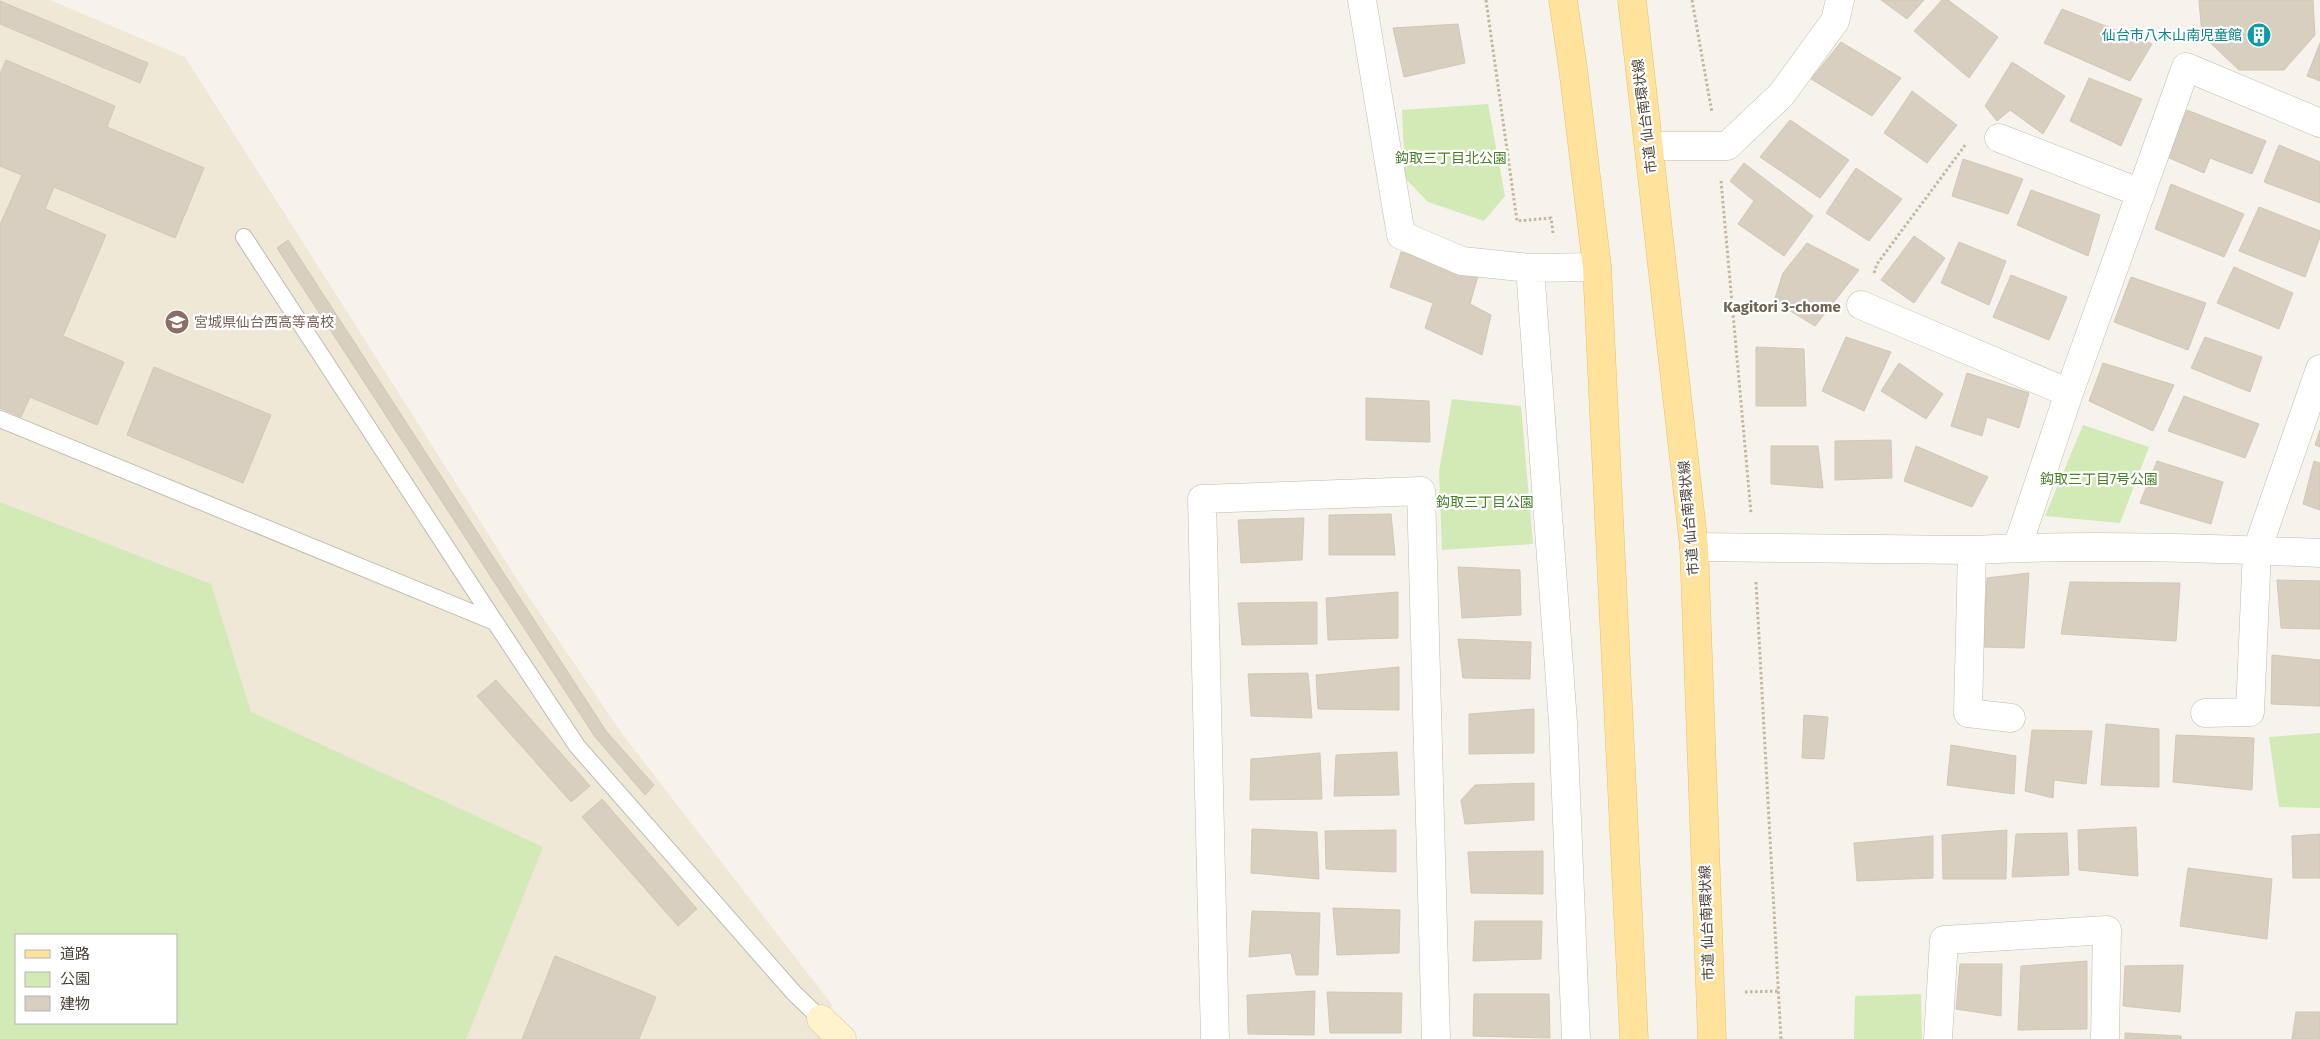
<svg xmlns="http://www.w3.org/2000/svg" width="2320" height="1039" font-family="'Fira Sans','Noto Sans JP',sans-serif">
<rect width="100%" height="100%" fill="#f6f3ec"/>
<path fill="#efe8d6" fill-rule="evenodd" d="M0 0H50L185 57 522 587 623 735 833 1006 813 1026 823 1039H0ZM16 935H176V1023H16Z"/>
<path fill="#d2eab5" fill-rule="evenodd" d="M1488 104 1505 196 1484 221 1428 202 1405 178 1402 110Z
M1452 399 1521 406 1533 544 1442 550 1439 471Z
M2083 425 2149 447 2120 523 2045 516Z
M0 502 211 584 251 712 543 847 466 1039H0ZM16 935H176V1023H16Z
M2320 733V808L2279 807 2269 737Z
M1921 994 1922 1039H1854L1855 996Z"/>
<path fill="#d8cfc1" stroke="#d3c7b4" d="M1881 0H1924L1907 19Z
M1942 0H1948L1998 37 1969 78 1914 31Z
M2199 0H2313L2315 35 2284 70H2239L2202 35Z
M0 1 148 63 140 83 0 24Z
M2062 9 2152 44 2130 81 2044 43Z
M1458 24 1465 63 1404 77 1393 28Z
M1841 42 1901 78 1872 116 1811 79Z
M2320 43V81L2307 76Z
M6 60 115 106 107 127 204 168 175 238 54 187 45 209 106 235 63 336 124 362 97 425 30 397 21 417 0 408V225L22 175 0 166V74Z
M2012 62 2065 96 2043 134 2010 110 1997 121 1985 106Z
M2089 78 2142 99 2121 146 2070 121Z
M1912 91 1957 125 1927 163 1884 133Z
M2187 110 2266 141 2252 174 2210 158 2204 173 2167 157Z
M1790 120 1849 160 1820 198 1760 157Z
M2279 145 2320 162V203L2264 182Z
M1963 159 2023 179 2008 214 1952 196Z
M1744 163 1813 216 1784 256 1738 224 1754 201 1730 181Z
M1856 168 1902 199 1869 241 1826 213Z
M2171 184 2244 214 2224 257 2155 229Z
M2031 190 2100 215 2088 256 2017 225Z
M2259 207 2320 231V237L2305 277 2239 251Z
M1914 236 1945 258 1914 303 1881 280Z
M288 240 606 731 654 785 645 795 595 737 277 248Z
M1959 242 2006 261 1989 305 1941 283Z
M1807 243 1859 270 1815 326 1774 301 1783 273Z
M1401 252 1478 276 1470 304 1491 315 1482 355 1425 328 1433 303 1390 287Z
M2234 267 2293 293 2279 329 2217 303Z
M2011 275 2067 297 2049 340 1993 317Z
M2131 277 2206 303 2188 350 2114 322Z
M1846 337 1891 352 1864 411 1822 391Z
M2205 337 2262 357 2250 392 2191 368Z
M1756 347 1804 349 1806 406H1756Z
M1899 363 1943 394 1926 419 1881 391Z
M2103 363 2174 385 2153 431 2089 401Z
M154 367 271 415 243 483 127 435Z
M1967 373 2029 393 2019 428 1987 417 1982 436 1951 426Z
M2184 396 2259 424 2245 458 2168 431Z
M1366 398 1429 401 1430 442 1366 440Z
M2320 430V447L2315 445Z
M1891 440 1892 478 1835 480V441Z
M1771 446H1818L1823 488 1771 484Z
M1916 446 1988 477 1972 507 1904 481Z
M2157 461 2223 482 2211 524 2140 503Z
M2314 461 2320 463V510L2303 504Z
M1391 514 1395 555H1329V515Z
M1304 518 1302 560 1241 563 1238 520Z
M1458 567 1520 570 1521 615 1462 618Z
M2029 573 2024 648 1983 647 1987 578Z
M2277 580 2320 581V629L2281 628Z
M2070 582 2180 583 2176 641 2061 634Z
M1398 592V638L1328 640 1326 598Z
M1317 602V644L1242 645 1238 603Z
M1458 639 1531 642 1530 679 1463 678Z
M2272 655 2320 660V706L2271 704Z
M1399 667V710L1318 709 1316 675Z
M1308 673 1312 718 1251 716 1248 674Z
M496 680 590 786 571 802 477 696Z
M1534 709V753L1469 754V714Z
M1804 715 1828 717 1824 759 1802 758Z
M2106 724 2159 729V787L2101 785Z
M2032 730 2092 731 2086 784 2054 780 2053 798 2025 791Z
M2176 735 2254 738 2252 790 2173 782Z
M1951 745 2016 756 2014 794 1947 785Z
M1397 752 1399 795 1334 796 1336 755Z
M1320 753 1322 799 1250 800 1251 759Z
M1534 783V820L1465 824 1461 800 1475 785Z
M602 799 697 909 678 926 582 817Z
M2136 827 2138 876 2079 870 2078 830Z
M1252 829 1317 832 1319 879 1251 873Z
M1396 830V872L1326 869 1325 831Z
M2007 830 2006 879H1943L1942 835Z
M2067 833 2069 875 2012 877 2016 834Z
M2320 834V878H2293L2292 836Z
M1933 836V878L1857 881 1854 843Z
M1543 851V894L1471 893 1468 852Z
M2188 868 2272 879 2267 939 2180 926Z
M1333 908 1400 910 1399 953 1337 955Z
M1252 911 1320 913 1318 975H1296L1291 953 1249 957Z
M1475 921H1542L1541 959 1473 961Z
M555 956 656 997 639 1039H522Z
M2087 961V1029L2018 1030 2021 966Z
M1960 964H2002L2001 1016 1956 1009Z
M2183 965 2180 1012 2123 1006 2125 966Z
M1315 991 1314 1035 1248 1034 1247 995Z
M1327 992 1402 993 1401 1033H1330Z
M1474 994H1549L1550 1038 1473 1036Z
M2296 1012H2320V1039H2292Z
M2125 1033 2181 1036V1039H2125Z"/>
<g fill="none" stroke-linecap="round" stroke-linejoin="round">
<defs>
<path id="lane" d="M244 237 495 622
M0 419 495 622 577 746 794 993 821 1019"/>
<path id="street" d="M1362 0 1401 235 1462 261 1530 268 1597 267
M1999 138 2141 193
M1649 146H1727L1781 95 1835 21 1840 0
M1530 268 1563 722 1576 1039
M1861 305 2069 393
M1694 547 1972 550C2087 544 2205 548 2320 553
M2017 548 2069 393 2186 67 2320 123
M1972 550 1968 713 2011 718
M2205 713 2250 712 2257 550 2320 369
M1215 1039 1202 499 1421 491 1436 1039
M1938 1039 1944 940 2107 930 2105 1039"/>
<path id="secondary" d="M821 1019 842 1039"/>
<path id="primary" d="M1563 0 1573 68 1597 267 1634 1039
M1632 0 1694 547 1712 1039"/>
</defs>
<use href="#lane" stroke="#c2bbae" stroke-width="18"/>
<use href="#street" stroke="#c2bbae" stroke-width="29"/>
<use href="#secondary" stroke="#d6c79b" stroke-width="29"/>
<use href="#primary" stroke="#e6c16a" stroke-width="29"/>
<path stroke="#c4b79f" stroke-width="3" stroke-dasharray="2.5 2.5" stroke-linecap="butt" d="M1486 0 1517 221 1551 218 1553 233
M1692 0 1712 113
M1721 181 1751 513
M1874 273 1877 264 1966 144
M1756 582 1781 1039
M1745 992 1780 991"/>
<use href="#lane" stroke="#fff" stroke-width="16"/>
<use href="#street" stroke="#fff" stroke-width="28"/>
<use href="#secondary" stroke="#fff3cd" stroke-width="28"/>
<use href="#primary" stroke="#ffe39c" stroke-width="28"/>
</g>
<defs>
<symbol id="building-disc" viewBox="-11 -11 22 22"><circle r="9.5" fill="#0f9aa8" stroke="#fff"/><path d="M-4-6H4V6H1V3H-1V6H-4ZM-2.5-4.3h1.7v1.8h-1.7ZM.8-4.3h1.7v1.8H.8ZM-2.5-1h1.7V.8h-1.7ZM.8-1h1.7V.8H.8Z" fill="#fff"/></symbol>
<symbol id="school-disc" viewBox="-11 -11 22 22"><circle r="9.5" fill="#8d6e63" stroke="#fff"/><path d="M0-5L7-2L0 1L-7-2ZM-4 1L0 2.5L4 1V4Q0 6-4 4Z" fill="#fff"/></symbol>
</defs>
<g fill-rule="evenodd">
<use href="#building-disc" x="2245" y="21" width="28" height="28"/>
<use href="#school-disc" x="163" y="308" width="28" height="28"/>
</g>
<g text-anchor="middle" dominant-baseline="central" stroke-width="4.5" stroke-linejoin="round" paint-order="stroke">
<g font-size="14" fill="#0d838f" stroke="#fff" text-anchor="end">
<text x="2242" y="35">仙台市八木山南児童館</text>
</g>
<g font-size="14" fill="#4b4439" stroke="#fff">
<text transform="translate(1645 116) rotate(-97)">市道 仙台南環状線</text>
<text transform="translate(1689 518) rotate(-95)">市道 仙台南環状線</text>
<text transform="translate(1707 923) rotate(-92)">市道 仙台南環状線</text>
</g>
<g font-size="14" fill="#4a7f2a" stroke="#fff">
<text x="1451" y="158">鈎取三丁目北公園</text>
<text x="2099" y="479">鈎取三丁目7号公園</text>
<text x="1485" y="502">鈎取三丁目公園</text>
</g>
<g font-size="14" fill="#785e54" stroke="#fff" text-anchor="start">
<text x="194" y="322">宮城県仙台西高等高校</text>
</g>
<g font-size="15" font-weight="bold" fill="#6e6250" stroke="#fff">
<text x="1782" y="307">Kagitori 3-chome</text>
</g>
</g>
<rect x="15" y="934" width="162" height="90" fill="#ffffff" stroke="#b7b4b0"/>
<rect x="25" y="950" width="25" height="8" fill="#ffe39c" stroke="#b7b4b0"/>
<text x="60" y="959" font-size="15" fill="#4b4439">道路</text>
<rect x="25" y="972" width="25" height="15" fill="#d2eab5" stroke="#b7b4b0"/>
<text x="60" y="984" font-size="15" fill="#4b4439">公園</text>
<rect x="25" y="996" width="25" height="15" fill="#d8cfc1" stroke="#b7b4b0"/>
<text x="60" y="1009" font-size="15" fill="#4b4439">建物</text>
</svg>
